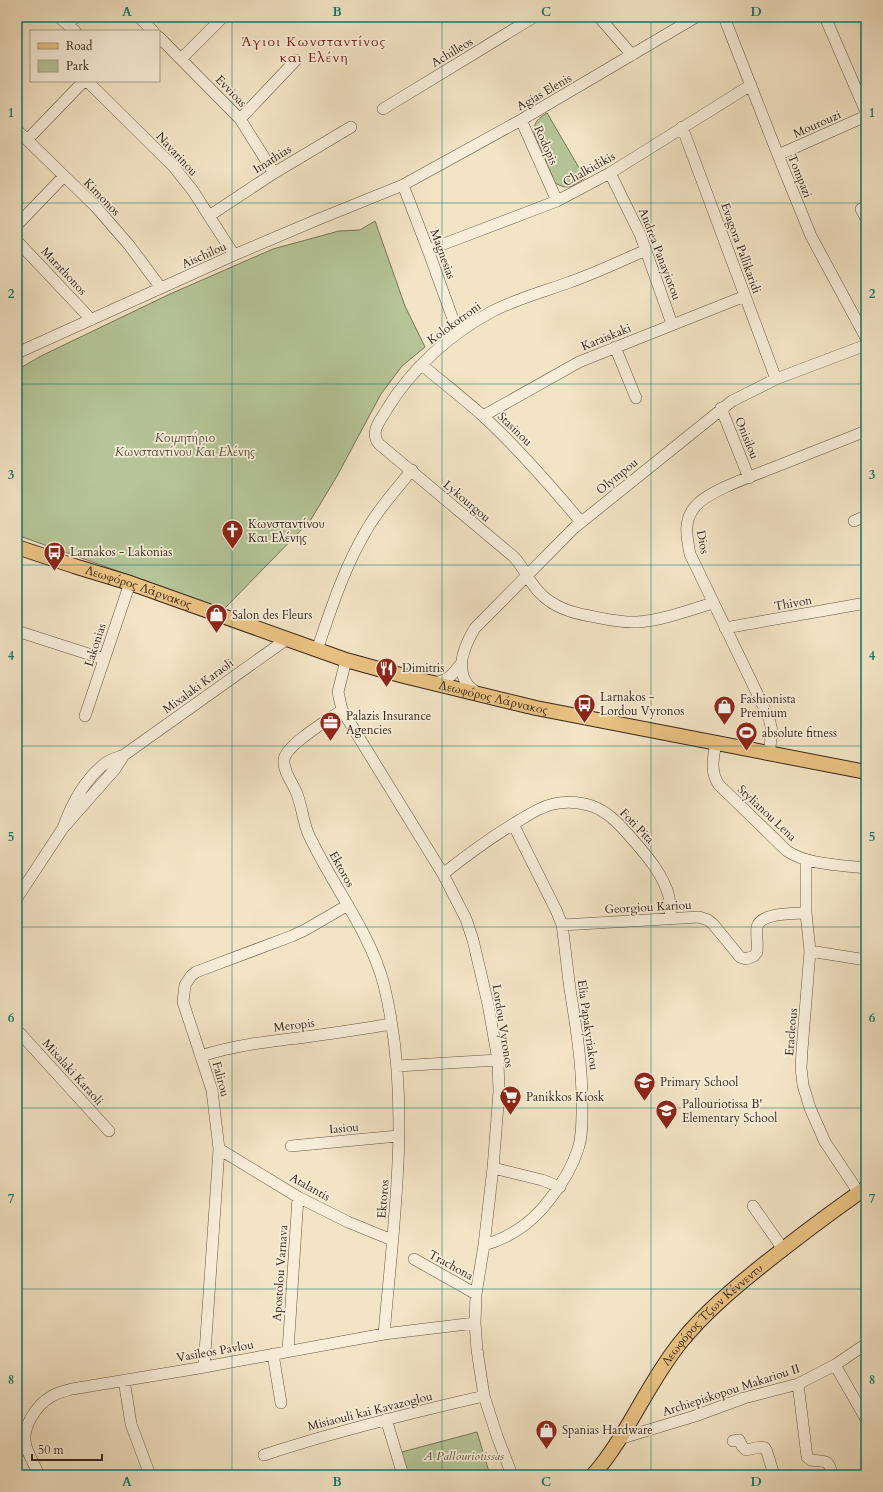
<svg xmlns="http://www.w3.org/2000/svg" width="883" height="1492" font-family="Cardo,serif">
<rect width="100%" height="100%" fill="#f3e4c5"/>
<filter id="stains"><feTurbulence type="fractalNoise" baseFrequency=".005" numOctaves="4"/><feColorMatrix values="0 0 0 0 .2 0 0 0 0 .09 0 0 0 0 .02 0 0 0 .5 -.17"/></filter>
<radialGradient id="worn" r=".72"><stop offset=".6" stop-color="#630" stop-opacity="0"/><stop offset="1" stop-color="#630" stop-opacity=".3"/></radialGradient>
<path fill="#b5c598" stroke="#767659" d="M547 113 585 178C573 186 569 191 555 183L534 133C533 122 539 118 547 113Z
M375 221 405 306 425 347 402 366 381 394 337 476 310 521 224 609 17 535V370L41 356 170 294 273 249 339 231 360 230Z
M477 1432 490 1475H405L398 1453Z"/>
<g fill="none" stroke-linecap="round" stroke-linejoin="round">
<defs>
<path id="minor" d="M59 17 75 31
M139 17 153 31
M599 17 632 55
M724 17 778 155 811 236 866 338
M825 17 866 112
M68 25 75 17
M159 37 240 119 274 173
M181 59 223 17
M87 81 174 167 193 191 234 255
M383 109 534 17
M240 119 296 60
M521 120 557 201
M682 127 776 379
M17 130 96 207 129 245 161 288
M27 140 84 81
M778 155 866 116
M610 173 640 234 672 324
M403 185 428 250 458 333
M861 209 866 218
M209 216 274 173 351 127
M17 225 64 176
M17 241 86 314 91 320
M428 250 557 201 610 173 751 85
M646 250C621 261 596 273 570 282 546 291 516 299 493 311 451 333 412 368 387 409 381 420 369 432 379 444L514 557C525 569 530 585 543 596 556 608 572 613 590 616 606 619 622 623 638 622 664 620 689 610 713 603
M615 347 636 398
M17 353 234 255 319 219 403 185 521 120 696 17
M422 365C442 382 463 398 483 416 519 449 550 485 581 522
M721 408 749 478
M483 416 579 362 745 296
M854 521 866 516
M725 628 866 603
M17 631 104 659
M317 650C331 609 344 568 366 531 378 509 396 490 412 470
M346 660 338 692 342 710 443 874 466 919 473 940 488 1004 498 1060 499 1092 493 1168 484 1245 476 1294 475 1323 477 1350 484 1396 497 1436 512 1475
M434 683C447 680 451 677 459 666
M478 694C474 691 471 688 468 685 454 668 466 643 475 628L574 528 732 401 776 379 866 345
M342 710C330 719 285 745 284 760 283 772 293 783 297 794 302 807 303 821 308 833 331 884 370 931 384 985 412 1100 394 1219 384 1334
M85 716 130 583
M716 743C713 758 710 772 719 785L787 851C808 865 841 865 866 868
M769 754 772 731 769 718 690 554C687 538 683 522 694 508 706 491 755 475 775 467 806 455 836 443 866 431
M63 828C72 803 85 778 107 762 112 759 119 757 124 755L287 639
M806 860V913L810 951 802 1050 801 1068 803 1085 810 1108 825 1142 859 1193
M443 874C468 854 493 836 520 820 531 813 541 807 553 804 566 801 580 802 592 806 609 812 622 827 634 841 648 857 664 876 669 897 670 904 670 911 671 918
M17 898 63 828 115 769 124 755
M562 925 699 917 708 920 713 924 740 957 746 959 754 956 757 952C758 944 756 935 757 927 761 912 794 914 806 913
M810 951 866 960
M17 1030 109 1131
M201 1056C235 1045 271 1041 306 1037 334 1033 362 1029 391 1024
M397 1066 498 1060
M291 1146 398 1136
M219 1149 298 1197 348 1222 392 1240
M493 1168 542 1180 560 1187
M753 1206 783 1249
M484 1245C512 1237 533 1222 550 1199 562 1184 572 1168 578 1149 583 1134 582 1116 582 1101 582 1063 576 1026 570 989 567 968 565 946 562 925L557 912 513 824
M414 1259 476 1294
M288 1351 298 1197
M273 1354 281 1403
M835 1365 866 1419
M204 1367 219 1149 212 1090 183 1002 185 985 191 976 196 972 292 936 305 930 348 905
M124 1380 131 1424 150 1475
M798 1384 807 1457 811 1460C825 1462 829 1458 832 1475
M386 1419 403 1475
M619 1439 695 1416 744 1398 798 1384 835 1365 866 1344
M733 1441 739 1440 742 1446 746 1450 760 1447 765 1448 767 1452 774 1475
M264 1455C336 1431 410 1413 484 1396
M39 1475C35 1466 29 1456 26 1446 21 1428 36 1405 52 1396 58 1392 65 1391 72 1389L199 1368 384 1334 475 1323"/>
<g id="major">
<path id="s1" d="M17 547 74 566 130 583 346 660 404 676 536 708 866 772"/>
<path id="s2" d="M593 1475C628 1435 647 1384 680 1343 704 1313 734 1288 764 1264 797 1238 831 1212 866 1188"/>
</g>
</defs>
<use href="#minor" stroke="#655645" stroke-width="12"/>
<use href="#major" stroke="#36261a" stroke-width="16"/>
<use href="#minor" stroke="#f7edd9" stroke-width="11"/>
<use href="#major" stroke="#eac282" stroke-width="14"/>
</g>
<path fill="none" stroke="#0f766e" stroke-width="1" stroke-opacity="0.55" d="M232 17V1475M442 17V1475M651 17V1475M17 203H866M17 384H866M17 565H866M17 746H866M17 927H866M17 1108H866M17 1289H866"/>
<defs>
<symbol id="church-pin" viewBox="-11 -11 22 30"><path d="M0 17L-7.5 6A9.5 9.5 0 1 1 7.5 6Z" fill="#8f2418" stroke="#f7edd9"/><path d="M-1.2-6h2.4v3.5h3.3v2.4h-3.3V6h-2.4V-.1h-3.3v-2.4h3.3Z" fill="#fff"/></symbol>
<symbol id="bus-pin" viewBox="-11 -11 22 30"><path d="M0 17L-7.5 6A9.5 9.5 0 1 1 7.5 6Z" fill="#8f2418" stroke="#f7edd9"/><path d="M-5-6H5V4H4V6H2V4H-2V6H-4V4H-5ZM-3.5-4V0h7V-4ZM-3.5 1.2v1.5H-2V1.2ZM2 1.2v1.5H3.5V1.2Z" fill="#fff"/></symbol>
<symbol id="shop-pin" viewBox="-11 -11 22 30"><path d="M0 17L-7.5 6A9.5 9.5 0 1 1 7.5 6Z" fill="#8f2418" stroke="#f7edd9"/><path d="M-5-2.5h2.3a2.7 3.5 0 0 1 5.4 0H5L5.5 6h-11ZM-1.5-2.5h3a1.5 2.3 0 0 0-3 0Z" fill="#fff"/></symbol>
<symbol id="restaurant-pin" viewBox="-11 -11 22 30"><path d="M0 17L-7.5 6A9.5 9.5 0 1 1 7.5 6Z" fill="#8f2418" stroke="#f7edd9"/><path d="M-5-6h1v4h1v-4h1v4h1v-4h1v5L-1.5 .5V6h-2V.5L-5-1ZM5-6V6H3V1.5H1.5Q1.5-4 5-6Z" fill="#fff"/></symbol>
<symbol id="office-pin" viewBox="-11 -11 22 30"><path d="M0 17L-7.5 6A9.5 9.5 0 1 1 7.5 6Z" fill="#8f2418" stroke="#f7edd9"/><path d="M-6-3h4V-5.5h4V-3h4V5H-6ZM-1-4.5V-3h2v-1.5ZM-6 0V1H6V0Z" fill="#fff"/></symbol>
<symbol id="stadium-pin" viewBox="-11 -11 22 30"><path d="M0 17L-7.5 6A9.5 9.5 0 1 1 7.5 6Z" fill="#8f2418" stroke="#f7edd9"/><path d="M0-5a6.5 5 0 1 0 0 10a6.5 5 0 1 0 0-10ZM-3.5-1.8h7v3.6h-7Z" fill="#fff"/></symbol>
<symbol id="school-pin" viewBox="-11 -11 22 30"><path d="M0 17L-7.5 6A9.5 9.5 0 1 1 7.5 6Z" fill="#8f2418" stroke="#f7edd9"/><path d="M0-5L7-2L0 1L-7-2ZM-4 1L0 2.5L4 1V4Q0 6-4 4Z" fill="#fff"/></symbol>
<symbol id="supermarket-pin" viewBox="-11 -11 22 30"><path d="M0 17L-7.5 6A9.5 9.5 0 1 1 7.5 6Z" fill="#8f2418" stroke="#f7edd9"/><path d="M-6-5.5h2.5l.6 2H6L4.5 2H-2.5L-4.4-4H-6ZM-1.5 3.2a1.3 1.3 0 1 0 .1 0ZM3 3.2a1.3 1.3 0 1 0 .1 0Z" fill="#fff"/></symbol>
</defs>
<g fill-rule="evenodd">
<use href="#church-pin" x="220" y="518" width="25" height="34"/>
<use href="#bus-pin" x="42" y="540" width="25" height="34"/>
<use href="#shop-pin" x="204" y="602" width="25" height="34"/>
<use href="#restaurant-pin" x="374" y="656" width="25" height="34"/>
<use href="#bus-pin" x="572" y="692" width="25" height="34"/>
<use href="#shop-pin" x="712" y="694" width="25" height="34"/>
<use href="#office-pin" x="318" y="710" width="25" height="34"/>
<use href="#stadium-pin" x="734" y="720" width="25" height="34"/>
<use href="#school-pin" x="632" y="1070" width="25" height="34"/>
<use href="#supermarket-pin" x="498" y="1084" width="25" height="34"/>
<use href="#school-pin" x="654" y="1098" width="25" height="34"/>
<use href="#shop-pin" x="534" y="1418" width="25" height="34"/>
</g>
<g text-anchor="middle" dominant-baseline="central" stroke-width="3.5" stroke-linejoin="round" paint-order="stroke">
<g font-size="12" fill="#36261a" stroke="#f7edd9">
<text transform="translate(452 52) rotate(-31)">Achilleos</text>
<text transform="translate(231 91) rotate(46)">Evvioas</text>
<text transform="translate(544 92) rotate(-30)">Agias Elenis</text>
<text transform="translate(817 124) rotate(-24)">Mourouzi</text>
<text transform="translate(546 145) rotate(66)">Rodopis</text>
<text transform="translate(177 154) rotate(47)">Navarinou</text>
<text transform="translate(272 159) rotate(-32)">Imathias</text>
<text transform="translate(589 169) rotate(-29)">Chalkidikis</text>
<text transform="translate(800 176) rotate(68)">Tompazi</text>
<text transform="translate(102 197) rotate(46)">Kimonos</text>
<text transform="translate(741 248) rotate(70)">Evagora Pallikaridi</text>
<text transform="translate(443 254) rotate(70)">Magnesias</text>
<text transform="translate(660 254) rotate(69)">Andrea Panayiotou</text>
<text transform="translate(204 255) rotate(-24)">Aischilou</text>
<text transform="translate(64 271) rotate(47)">Marathonos</text>
<text transform="translate(454 323) rotate(-36)">Kolokotroni</text>
<text transform="translate(606 337) rotate(-22)">Karaiskaki</text>
<text transform="translate(515 429) rotate(44)">Stasinou</text>
<text transform="translate(747 438) rotate(68)">Onisilou</text>
<text transform="translate(617 476) rotate(-39)">Olympou</text>
<text transform="translate(467 501) rotate(40)">Lykourgou</text>
<text transform="translate(703 542) rotate(79)">Dios</text>
<text stroke="none"><textPath href="#s1" startOffset="128">Λεωφόρος Λάρνακος</textPath></text>
<text transform="translate(793 603) rotate(-10)">Thivon</text>
<text transform="translate(95 645) rotate(-72)">Lakonias</text>
<text transform="translate(198 686) rotate(-36)">Mixalaki Karaoli</text>
<text stroke="none"><textPath href="#s1" startOffset="500">Λεωφόρος Λάρνακος</textPath></text>
<text transform="translate(767 813) rotate(43)">Stylianou Lena</text>
<text transform="translate(637 826) rotate(46)">Foti Pita</text>
<text transform="translate(342 869) rotate(61)">Ektoros</text>
<text transform="translate(648 907) rotate(-3)">Georgiou Kariou</text>
<text transform="translate(294 1025) rotate(-7)">Meropis</text>
<text transform="translate(588 1025) rotate(82)">Elia Papakyriakou</text>
<text transform="translate(503 1026) rotate(81)">Lordou Vyronos</text>
<text transform="translate(791 1032) rotate(-85)">Eracleous</text>
<text transform="translate(73 1072) rotate(48)">Mixalaki Karaoli</text>
<text transform="translate(221 1079) rotate(75)">Falirou</text>
<text transform="translate(344 1128) rotate(-5)">Iasiou</text>
<text transform="translate(310 1187) rotate(29)">Atalantis</text>
<text transform="translate(383 1199) rotate(-85)">Ektoros</text>
<text transform="translate(451 1265) rotate(29)">Trachona</text>
<text transform="translate(280 1273) rotate(-86)">Apostolou Varnava</text>
<text stroke="none"><textPath href="#s2" startOffset="201">Λεωφόρος Τζων Κέννεντυ</textPath></text>
<text transform="translate(215 1351) rotate(-10)">Vasileos Pavlou</text>
<text transform="translate(731 1390) rotate(-18)">Archiepiskopou Makariou II</text>
<text transform="translate(370 1411) rotate(-14)">Misiaouli kai Kavazoglou</text>
</g>
<g font-size="12" font-style="italic" fill="#564e3a" stroke="#f7edd9">
<text x="185" y="438">Κοιμητήριο<tspan x="185" dy="14">Κωνσταντίνου Και Ελένης</tspan></text>
<text x="464" y="1456">A Pallouriotissas</text>
</g>
<g font-size="12" fill="#36261a" stroke="#f7edd9" text-anchor="start">
<text x="248" y="524">Κωνσταντίνου<tspan x="248" dy="14">Και Ελένης</tspan></text>
<text x="70" y="552">Larnakos - Lakonias</text>
<text x="232" y="615">Salon des Fleurs</text>
<text x="402" y="668">Dimitris</text>
<text x="600" y="697">Larnakos -<tspan x="600" dy="14">Lordou Vyronos</tspan></text>
<text x="740" y="699">Fashionista<tspan x="740" dy="14">Premium</tspan></text>
<text x="346" y="716">Palazis Insurance<tspan x="346" dy="14">Agencies</tspan></text>
<text x="762" y="733">absolute fitness</text>
<text x="660" y="1082">Primary School</text>
<text x="526" y="1097">Panikkos Kiosk</text>
<text x="682" y="1104">Pallouriotissa B'<tspan x="682" dy="14">Elementary School</tspan></text>
<text x="562" y="1430">Spanias Hardware</text>
</g>
<g font-size="14" letter-spacing="1" fill="#7a1f14" stroke="#f7edd9">
<text x="314" y="41">Άγιοι Κωνσταντίνος<tspan x="314" dy="16">και Ελένη</tspan></text>
</g>
</g>
<rect width="883" height="1492" fill="none" stroke="#f3e4c5" stroke-width="44"/>
<rect x="30" y="30" width="130" height="52" fill="#f7edd9" stroke="#aa9d8d"/>
<rect x="38" y="43" width="20" height="6" fill="#eac282" stroke="#aa9d8d"/>
<text x="66" y="50" font-size="12" fill="#36261a">Road</text>
<rect x="38" y="60" width="20" height="12" fill="#b5c598" stroke="#aa9d8d"/>
<text x="66" y="70" font-size="12" fill="#36261a">Park</text>
<path d="M32 1454v6h70v-6" fill="none" stroke="#36261a" stroke-width="2"/>
<text x="38" y="1454" font-size="12" fill="#36261a" stroke="#f7edd9" stroke-width="3" paint-order="stroke">50 m</text>
<rect x="22" y="22" width="839" height="1448" fill="none" stroke="#0f766e" stroke-width="1.5"/>
<g font-size="13" text-anchor="middle" font-weight="bold" fill="#0f766e">
<text x="127" y="16">A</text>
<text x="337" y="16">B</text>
<text x="546" y="16">C</text>
<text x="756" y="16">D</text>
<text x="11" y="117">1</text>
<text x="872" y="117">1</text>
<text x="11" y="298">2</text>
<text x="872" y="298">2</text>
<text x="11" y="479">3</text>
<text x="872" y="479">3</text>
<text x="11" y="660">4</text>
<text x="872" y="660">4</text>
<text x="11" y="841">5</text>
<text x="872" y="841">5</text>
<text x="11" y="1022">6</text>
<text x="872" y="1022">6</text>
<text x="11" y="1203">7</text>
<text x="872" y="1203">7</text>
<text x="11" y="1384">8</text>
<text x="872" y="1384">8</text>
<text x="127" y="1486">A</text>
<text x="337" y="1486">B</text>
<text x="546" y="1486">C</text>
<text x="756" y="1486">D</text>
</g>
<rect width="100%" height="100%" filter="url(#stains)"/>
<rect width="100%" height="100%" fill="url(#worn)"/>
</svg>
